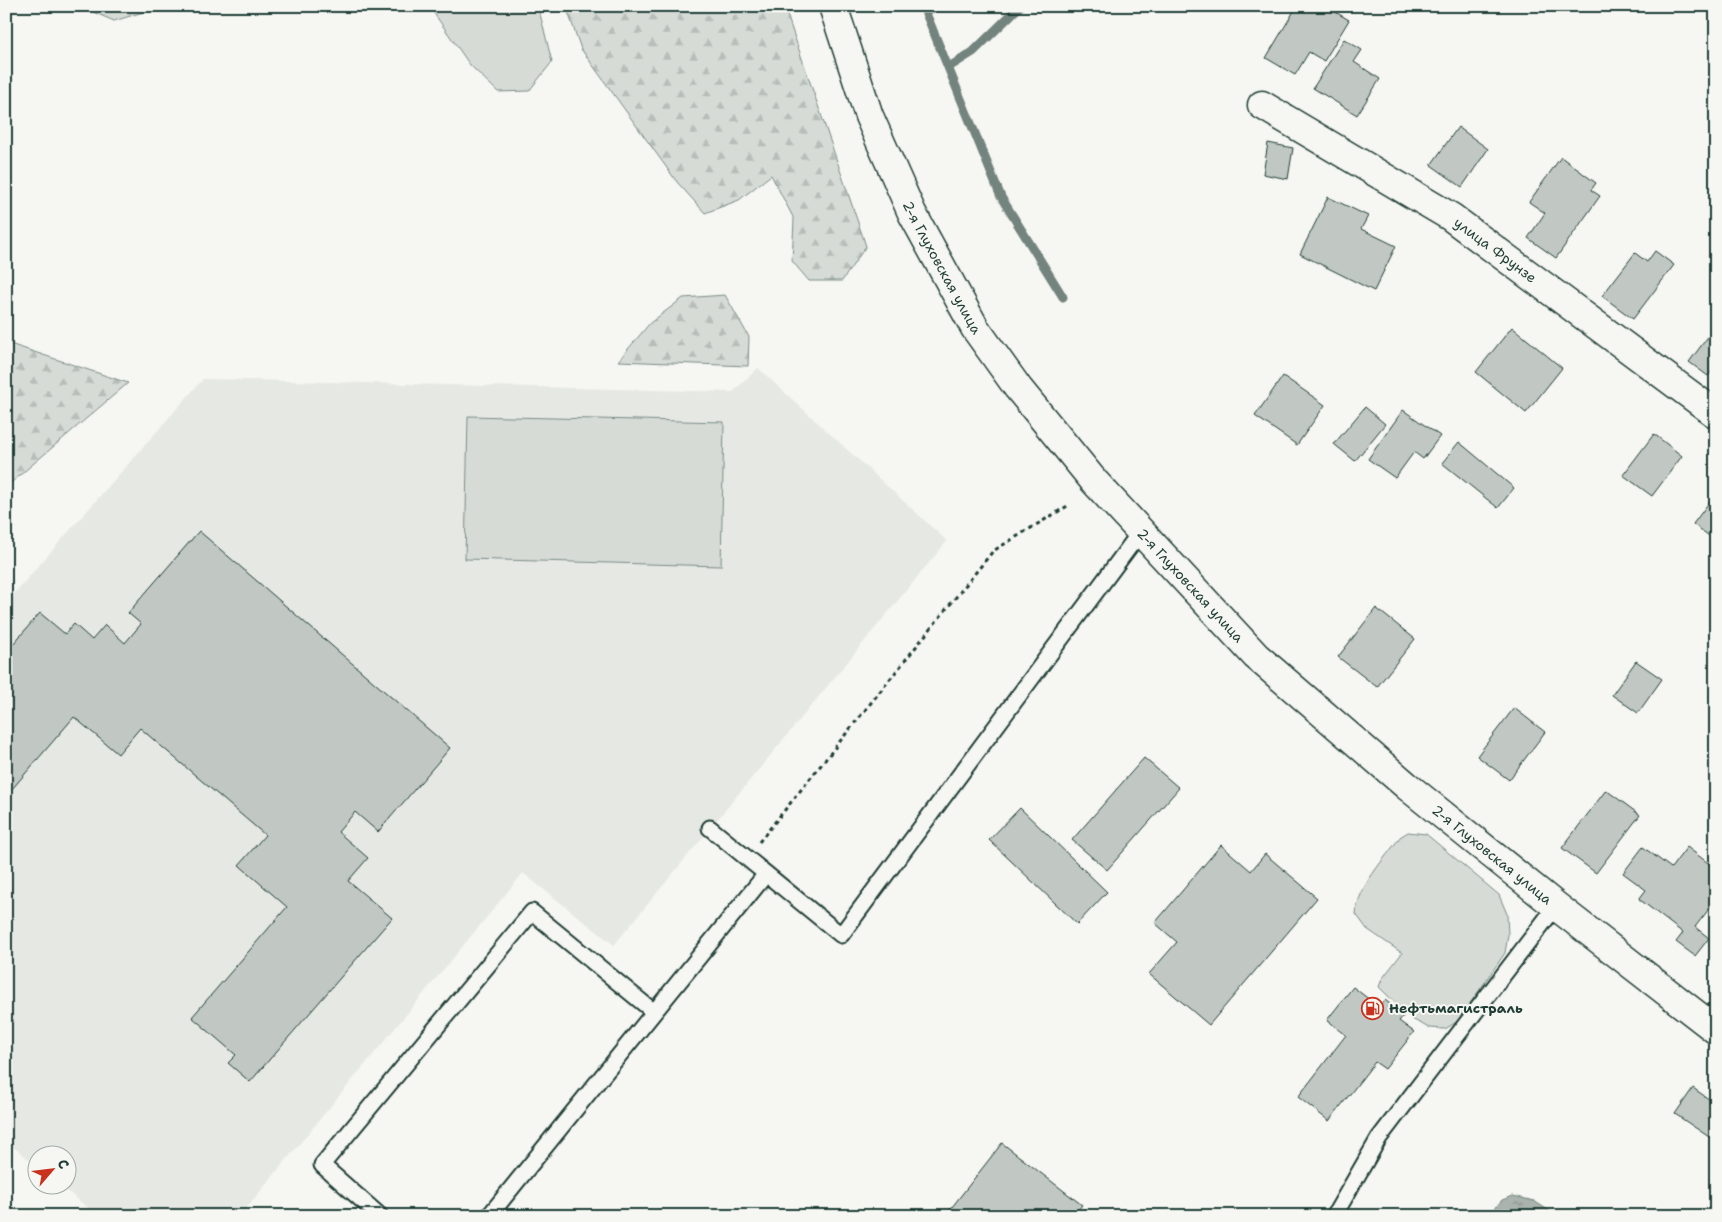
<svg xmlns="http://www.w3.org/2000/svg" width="1722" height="1222" font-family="'Shantell Sans',sans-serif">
<defs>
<pattern id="forest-firs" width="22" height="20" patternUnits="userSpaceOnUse" patternTransform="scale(1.25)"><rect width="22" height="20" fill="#d6dbd6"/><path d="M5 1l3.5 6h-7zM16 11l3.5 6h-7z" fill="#b7bdb8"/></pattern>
<pattern id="water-ripples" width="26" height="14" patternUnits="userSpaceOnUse" patternTransform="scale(1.25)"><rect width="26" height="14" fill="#aab3ae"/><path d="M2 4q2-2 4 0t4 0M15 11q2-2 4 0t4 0" fill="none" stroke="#8a938e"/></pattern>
</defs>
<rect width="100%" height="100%" fill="#f6f6f2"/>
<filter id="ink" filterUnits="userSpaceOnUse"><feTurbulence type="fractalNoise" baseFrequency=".02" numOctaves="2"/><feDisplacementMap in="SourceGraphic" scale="10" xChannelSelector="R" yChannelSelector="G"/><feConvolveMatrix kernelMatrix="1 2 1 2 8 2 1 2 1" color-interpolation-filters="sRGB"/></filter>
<g filter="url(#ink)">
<path fill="#e6e8e4" d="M758 368 947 541 614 945 523 873 240 1216H98L60 1185 68 1184V1154H38L37 1166 6 1141V603L203 379 733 392Z"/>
<path fill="#d6dbd6" stroke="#7a8c85" d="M429 6H538L552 62 529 91 498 92 470 65Z
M468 416 724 422 721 566 465 559Z
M1408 832 1426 834 1499 895 1507 914 1508 935 1505 953 1458 1021 1445 1029 1429 1028 1412 1019 1379 987 1382 979 1402 953 1367 929 1356 914C1358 886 1384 860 1400 837Z"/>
<path fill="url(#forest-firs)" stroke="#7a8c85" d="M79 6H153V9L114 21Z
M566 6H784L866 246 842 281H809L792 261 794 219 771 175 739 200 705 213 677 182 581 49Z
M725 295 749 337 748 366 618 361 650 323 683 298Z
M10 344 128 383 6 487V345Z"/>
<path fill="url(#water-ripples)" stroke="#72847d" d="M1513 1196 1534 1201 1557 1216H1488L1502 1200Z"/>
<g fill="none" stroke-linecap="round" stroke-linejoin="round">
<path stroke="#72847d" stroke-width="9" d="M923 6 1001 197 1063 297
M949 67 973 52 1020 6"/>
</g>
<path fill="#c1c8c3" stroke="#1f3d34" d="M1297 6H1325L1349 20 1324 61 1309 52 1295 75 1266 58Z
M1344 39 1362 50 1354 62 1380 79 1357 115 1313 88Z
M1458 127 1488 149 1462 187 1431 165Z
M1268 143 1293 148 1288 179 1263 174Z
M1561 157 1596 183 1591 190 1600 196 1556 258 1528 238 1545 213 1529 202Z
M1328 197 1368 216 1361 229 1396 246 1374 291 1300 254Z
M1655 251 1674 265 1633 319 1602 296 1635 253 1647 262Z
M1716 326V366L1708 376 1689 362Z
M1512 327 1562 368 1526 413 1476 372Z
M1283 376 1325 405 1297 445 1255 416Z
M1365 407 1385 424 1355 461 1334 444Z
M1403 410 1440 436 1423 459 1414 452 1395 478 1368 459Z
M1654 434 1682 456 1652 496 1623 475Z
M1459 442 1514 488 1498 508 1442 463Z
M1716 493V541L1693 524Z
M199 531 450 748 378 832 355 812 338 832 368 858 348 881 392 918 250 1082 228 1063 236 1055 192 1017 287 907 239 865 265 835 140 728 118 754 74 717 6 796V652L40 613 65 634 74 624 92 640 105 625 125 643 141 624 128 613Z
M1376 608 1415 639 1377 687 1338 657Z
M1636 661 1662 679 1638 713 1612 695Z
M1514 708 1545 732 1509 780 1477 756Z
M1144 758 1179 788 1107 870 1072 840Z
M1606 790 1640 815 1596 873 1562 848Z
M1020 808 1107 892 1077 924 989 840Z
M1221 845 1251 871 1265 854 1317 898 1209 1025 1149 974 1177 942 1155 923Z
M1643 847 1671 868 1687 847 1716 869V900L1695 927 1709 938 1695 956 1676 942 1683 933 1639 899 1646 890 1623 873Z
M1353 987 1379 1007 1385 1000 1404 1015 1399 1021 1414 1032 1385 1069 1375 1062 1329 1121 1298 1097 1346 1035 1327 1020Z
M1693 1088 1716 1104V1133L1712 1139 1675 1114Z
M1002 1143 1082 1205 1073 1216H945Z"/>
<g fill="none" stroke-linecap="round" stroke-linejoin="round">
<defs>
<path id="lane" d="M710 828 841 935 1141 531
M380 1216 322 1165 532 912 654 1012
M489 1216 766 874
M1334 1216 1379 1138 1556 906"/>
<g id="street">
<path id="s1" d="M1262 105 1451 217 1716 414"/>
</g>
<g id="highway">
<path id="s2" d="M833 6 869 116 912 213 975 328 1018 388 1094 481 1256 656 1407 786 1556 906 1716 1030"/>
</g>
</defs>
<use href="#lane" stroke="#1f3d34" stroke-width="19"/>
<use href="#street" stroke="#1f3d34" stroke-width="31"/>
<use href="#highway" stroke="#1f3d34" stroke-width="31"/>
<path stroke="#1f3d34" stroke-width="3" stroke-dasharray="4 4" stroke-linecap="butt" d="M759 842 993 551 1069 505"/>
<use href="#lane" stroke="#f6f6f2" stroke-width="15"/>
<use href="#street" stroke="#f6f6f2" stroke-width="28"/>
<use href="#highway" stroke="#f6f6f2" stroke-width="28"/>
</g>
</g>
<defs>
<symbol id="fuel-ring" viewBox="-11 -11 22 22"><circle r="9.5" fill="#f6f6f2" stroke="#c8321e" stroke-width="1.5"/><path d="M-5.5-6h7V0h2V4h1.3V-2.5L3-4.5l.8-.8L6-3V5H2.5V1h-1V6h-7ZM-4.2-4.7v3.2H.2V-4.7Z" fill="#c8321e"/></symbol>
</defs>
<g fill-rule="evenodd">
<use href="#fuel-ring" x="1360" y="996" width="25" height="25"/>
</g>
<g text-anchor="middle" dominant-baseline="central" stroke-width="4" stroke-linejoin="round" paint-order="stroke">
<g font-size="14" fill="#1f3d34" stroke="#f6f6f2">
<text stroke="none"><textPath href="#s1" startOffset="275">улица Фрунзе</textPath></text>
<text stroke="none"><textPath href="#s2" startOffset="284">2-я Глуховская улица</textPath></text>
<text stroke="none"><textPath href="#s2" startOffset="689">2-я Глуховская улица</textPath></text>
<text stroke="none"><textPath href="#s2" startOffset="1094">2-я Глуховская улица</textPath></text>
</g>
<g font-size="14" font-weight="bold" fill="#1f3d34" stroke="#f6f6f2" text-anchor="start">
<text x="1389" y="1008">Нефтьмагистраль</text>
</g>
</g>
<rect width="1722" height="1222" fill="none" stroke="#f6f6f2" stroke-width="25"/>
<rect x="12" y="12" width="1697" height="1197" fill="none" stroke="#1f3d34" stroke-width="2" filter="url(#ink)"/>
<g transform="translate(52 1170) rotate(62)"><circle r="24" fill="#f6f6f2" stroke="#a0aca6"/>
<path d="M0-4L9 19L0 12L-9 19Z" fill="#c8321e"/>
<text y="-8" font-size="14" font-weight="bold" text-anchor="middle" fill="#1f3d34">С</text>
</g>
</svg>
